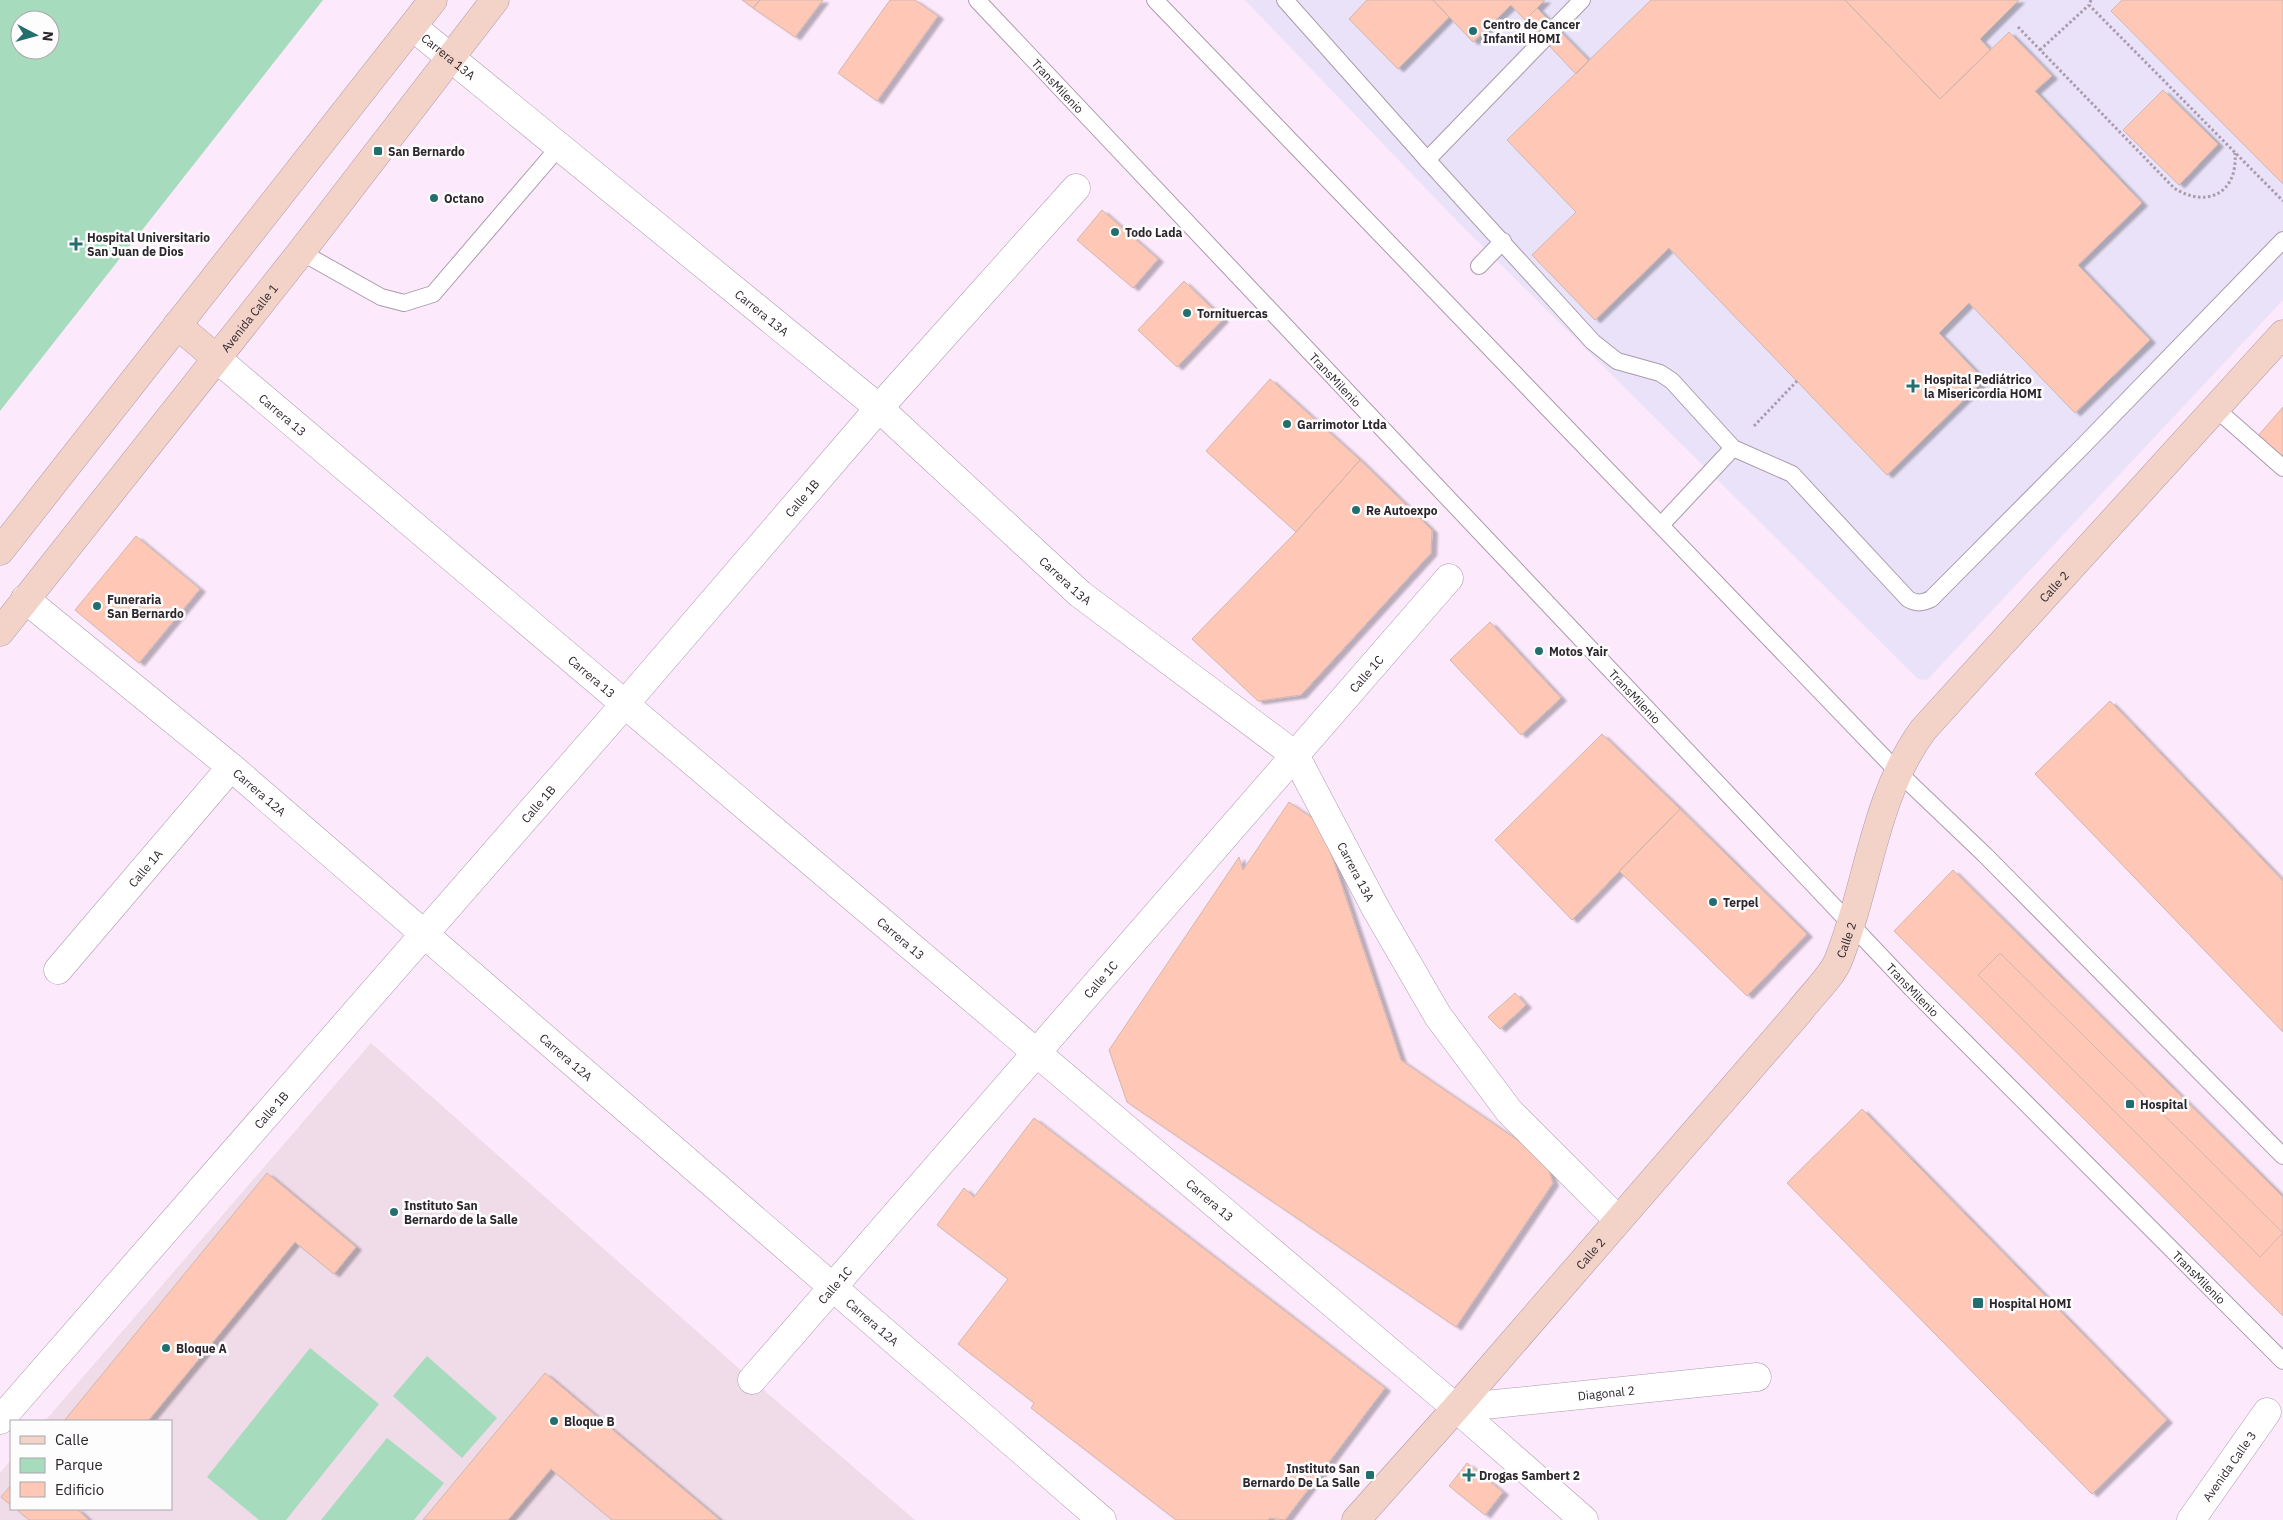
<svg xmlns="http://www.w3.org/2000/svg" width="2283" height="1520" font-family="'IBM Plex Sans',sans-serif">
<defs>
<filter id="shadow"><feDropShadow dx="5.5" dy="3" stdDeviation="1" flood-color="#0004"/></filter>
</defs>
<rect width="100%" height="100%" fill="#fce9fc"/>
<path fill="#f0dbe9" d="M371 1043 752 1380 915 1520H0V1473L11 1460V1509H171V1421H45Z"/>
<path fill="#e9e2f8" d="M1245 0H2283V300L1927 680 1918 679 1460 224Z"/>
<path fill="#a7dbbd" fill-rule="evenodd" d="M0 0H323L0 411ZM20 20H50V50H20Z
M310 1348 379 1404 286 1520H259L207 1477Z
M427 1356 497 1418 462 1458 393 1396Z
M387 1438 444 1483 414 1520H321Z"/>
<path fill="#ffc7b6" stroke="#d0b7af" filter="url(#shadow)" d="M742 0H760L753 8Z
M760 0H823L795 37 753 8Z
M890 0H915L938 16 877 101 838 73Z
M1367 0H1433L1449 17 1398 69 1349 19Z
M1433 0H1545L1525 20 1511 5 1473 42Z
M1651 0H1845L1940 99 2009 32 2052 76 2035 91 2142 203 2078 265 2150 340 2075 413 1969 303 1939 333 1984 380 1887 475 1669 248 1595 320 1532 255 1576 212 1507 140Z
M1845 0H2019L1980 39 1990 50 1940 99Z
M2122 0H2283V184L2111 11Z
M1537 8 1589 61 1576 74 1525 20Z
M2163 90 2218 144 2179 185 2123 130Z
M1102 210 1158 259 1133 288 1077 240Z
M1184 281 1223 319 1177 367 1138 330Z
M1270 379 1360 460 1296 532 1206 451Z
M2283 407V461L2257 437Z
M1360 460 1432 530 1431 553 1301 695 1258 701 1192 639 1296 532Z
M136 536 200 589 139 663 75 610Z
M1490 622 1561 698 1521 735 1450 660Z
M2110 701 2283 881V1032L2035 774Z
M1602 734 1680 809 1572 920 1495 840Z
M1289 802 1321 824 1401 1060 1545 1159 1553 1183 1456 1327 1127 1102 1109 1050 1239 857 1243 870Z
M1680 809 1807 934 1747 996 1619 871Z
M1953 870 2283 1197V1316L1894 931Z
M2000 953 2283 1233 2260 1257 1978 975Z
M1515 993 1526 1005 1500 1029 1488 1017Z
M1862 1109 2167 1420 2092 1494 1787 1183Z
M1034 1118 1385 1388 1285 1520 1270 1518 1268 1520H1176L1031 1408 1034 1403 958 1344 1008 1279 937 1225 964 1188 974 1197Z
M267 1173 356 1247 334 1274 295 1242 148 1421H64Z
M545 1373 720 1520H612L551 1469 508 1520H423Z
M1467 1463 1503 1492 1485 1515 1449 1486Z
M11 1485V1505L1 1497Z
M16 1509H77L89 1520H29Z"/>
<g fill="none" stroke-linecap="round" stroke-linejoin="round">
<defs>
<g id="lane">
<path id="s1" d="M977 0 1912 989 2283 1361"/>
<path d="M1155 0 1897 771 1985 855 2283 1156"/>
<path d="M1285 0 1430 163 1593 342 1617 361 1660 373 1672 381 1733 448 1792 474 1908 599C1917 604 1922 603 1931 599L2082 447 2283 240"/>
<path d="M1427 160 1582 0"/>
<path d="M301 252 381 297 404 303 433 294 559 147"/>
<path d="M1479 266 1503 241"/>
<path d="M2215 408 2283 468"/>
<path d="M1661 525 1733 448"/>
</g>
<g id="street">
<path id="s2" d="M413 27 879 408 1080 594 1295 755 1376 909 1438 1016 1509 1111 1617 1219"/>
<path id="s3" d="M215 357 1456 1408 1584 1520"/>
<path id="s4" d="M25 599 231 767 1102 1520"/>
<path id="s5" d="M58 970 231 767"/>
<path id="s6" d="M752 1380 1449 578"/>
<path id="s7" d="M1456 1408 1757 1377"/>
<path id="s8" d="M0 1420 624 705 879 408 1076 188"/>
<path id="s9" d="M2191 1520 2267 1412"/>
</g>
<g id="secondary">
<path d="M177 325 215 357"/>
<path d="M0 551 433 0"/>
<path id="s10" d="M0 632 301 252 495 0"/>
<path id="s11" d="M1356 1520 1456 1408 1799 1012C1810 997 1832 976 1838 961 1869 884 1873 799 1923 730L2283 334"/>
</g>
</defs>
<use href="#lane" stroke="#ab9aab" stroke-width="18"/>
<use href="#street" stroke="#ab9aab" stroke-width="29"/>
<use href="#secondary" stroke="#ab9aab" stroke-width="29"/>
<path stroke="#aa9caa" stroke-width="3" stroke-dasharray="2.5 2.5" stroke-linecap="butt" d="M2091 0 2089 5 2283 201
M2018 27 2174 188C2207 209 2238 193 2235 153
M2040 50 2089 5
M1754 426 1797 381"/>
<use href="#lane" stroke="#fff" stroke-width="16"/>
<use href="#street" stroke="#fff" stroke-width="28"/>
<use href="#secondary" stroke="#f3d3c8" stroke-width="28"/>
</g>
<g fill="#236f6e" stroke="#fdfdfd" stroke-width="2">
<circle cx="1473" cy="31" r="5"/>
<rect x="373" y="146" width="10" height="10" rx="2.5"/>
<circle cx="434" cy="198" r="5"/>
<circle cx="1115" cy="232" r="5"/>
<path d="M73.5 236.5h5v5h5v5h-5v5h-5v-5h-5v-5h5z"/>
<circle cx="1187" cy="313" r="5"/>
<path d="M1910.5 378.5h5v5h5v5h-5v5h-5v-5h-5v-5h5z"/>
<circle cx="1287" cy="424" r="5"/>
<circle cx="1356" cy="510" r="5"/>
<circle cx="97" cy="606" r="5"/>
<circle cx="1539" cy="651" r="5"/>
<circle cx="1713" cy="902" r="5"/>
<rect x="2125" y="1099" width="10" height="10" rx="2.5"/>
<circle cx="394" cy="1212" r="5"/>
<rect x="1972" y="1297" width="12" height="12" rx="2.5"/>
<circle cx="166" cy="1348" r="5"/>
<circle cx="554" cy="1421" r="5"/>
<rect x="1365" y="1470" width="10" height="10" rx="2.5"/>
<path d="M1466.5 1467.5h5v5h5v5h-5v5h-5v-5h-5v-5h5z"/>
</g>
<g text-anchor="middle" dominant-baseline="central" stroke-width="5" stroke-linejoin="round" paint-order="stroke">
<g font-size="12" font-weight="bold" fill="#2d262d" stroke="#fdfdfd" text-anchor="start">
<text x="1483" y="24">Centro de Cancer<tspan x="1483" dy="14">Infantil HOMI</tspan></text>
<text x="388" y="151">San Bernardo</text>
<text x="444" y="198">Octano</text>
<text x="1125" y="232">Todo Lada</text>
<text x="87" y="237">Hospital Universitario<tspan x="87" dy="14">San Juan de Dios</tspan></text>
<text x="1197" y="313">Tornituercas</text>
<text x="1924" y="379">Hospital Pediátrico<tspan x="1924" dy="14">la Misericordia HOMI</tspan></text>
<text x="1297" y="424">Garrimotor Ltda</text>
<text x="1366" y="510">Re Autoexpo</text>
<text x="107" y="599">Funeraria<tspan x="107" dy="14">San Bernardo</tspan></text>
<text x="1549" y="651">Motos Yair</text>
<text x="1723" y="902">Terpel</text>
<text x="2140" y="1104">Hospital</text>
<text x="404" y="1205">Instituto San<tspan x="404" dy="14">Bernardo de la Salle</tspan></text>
<text x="1989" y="1303">Hospital HOMI</text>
<text x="176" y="1348">Bloque A</text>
<text x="564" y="1421">Bloque B</text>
<text x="1360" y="1468" text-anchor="end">Instituto San<tspan x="1360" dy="14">Bernardo De La Salle</tspan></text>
<text x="1479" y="1475">Drogas Sambert 2</text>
</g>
<g font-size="12" fill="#2d262d" stroke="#fdfdfd">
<text stroke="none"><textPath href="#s2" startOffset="46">Carrera 13A</textPath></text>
<text stroke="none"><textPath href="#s1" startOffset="118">TransMilenio</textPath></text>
<text stroke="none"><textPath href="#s2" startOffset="451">Carrera 13A</textPath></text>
<text stroke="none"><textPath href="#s10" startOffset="401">Avenida Calle 1</textPath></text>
<text stroke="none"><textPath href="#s1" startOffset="522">TransMilenio</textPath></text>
<text stroke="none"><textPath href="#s3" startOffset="89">Carrera 13</textPath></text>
<text stroke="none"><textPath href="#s8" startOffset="1222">Calle 1B</textPath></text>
<text stroke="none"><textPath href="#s2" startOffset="856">Carrera 13A</textPath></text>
<text stroke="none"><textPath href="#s11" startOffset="1180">Calle 2</textPath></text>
<text stroke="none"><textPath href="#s6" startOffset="936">Calle 1C</textPath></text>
<text stroke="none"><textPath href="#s3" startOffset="494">Carrera 13</textPath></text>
<text stroke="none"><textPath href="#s1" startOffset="958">TransMilenio</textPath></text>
<text stroke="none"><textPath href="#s4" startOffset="304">Carrera 12A</textPath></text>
<text stroke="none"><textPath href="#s8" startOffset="818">Calle 1B</textPath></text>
<text stroke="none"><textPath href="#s5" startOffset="134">Calle 1A</textPath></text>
<text stroke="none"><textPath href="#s2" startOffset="1276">Carrera 13A</textPath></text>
<text stroke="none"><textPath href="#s3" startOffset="899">Carrera 13</textPath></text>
<text stroke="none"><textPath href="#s11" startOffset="761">Calle 2</textPath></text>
<text stroke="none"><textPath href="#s6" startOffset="531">Calle 1C</textPath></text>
<text stroke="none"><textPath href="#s1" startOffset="1362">TransMilenio</textPath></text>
<text stroke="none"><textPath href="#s4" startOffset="709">Carrera 12A</textPath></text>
<text stroke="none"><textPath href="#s8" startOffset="412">Calle 1B</textPath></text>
<text stroke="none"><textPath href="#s3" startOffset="1304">Carrera 13</textPath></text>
<text stroke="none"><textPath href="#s11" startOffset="355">Calle 2</textPath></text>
<text stroke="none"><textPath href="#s1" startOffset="1768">TransMilenio</textPath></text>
<text stroke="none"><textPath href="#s6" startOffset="126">Calle 1C</textPath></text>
<text stroke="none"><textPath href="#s4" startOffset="1114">Carrera 12A</textPath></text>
<text stroke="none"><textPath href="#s7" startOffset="151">Diagonal 2</textPath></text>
<text stroke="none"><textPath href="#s9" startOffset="66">Avenida Calle 3</textPath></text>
</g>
</g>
<rect x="10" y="1420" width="162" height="90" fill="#fdfdfd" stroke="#aaa7aa"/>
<rect x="20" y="1436" width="25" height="8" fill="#f3d3c8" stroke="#aaa7aa"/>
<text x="55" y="1445" font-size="15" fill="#2d262d">Calle</text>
<rect x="20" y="1458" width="25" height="15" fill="#a7dbbd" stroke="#aaa7aa"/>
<text x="55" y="1470" font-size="15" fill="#2d262d">Parque</text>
<rect x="20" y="1482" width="25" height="15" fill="#ffc7b6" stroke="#aaa7aa"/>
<text x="55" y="1495" font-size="15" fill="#2d262d">Edificio</text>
<g transform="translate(35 35) rotate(96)"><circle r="24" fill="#fdfdfd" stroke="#aaa7aa"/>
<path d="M0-4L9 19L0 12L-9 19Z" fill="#236f6e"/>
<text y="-8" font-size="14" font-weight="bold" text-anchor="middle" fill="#2d262d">N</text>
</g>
</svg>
